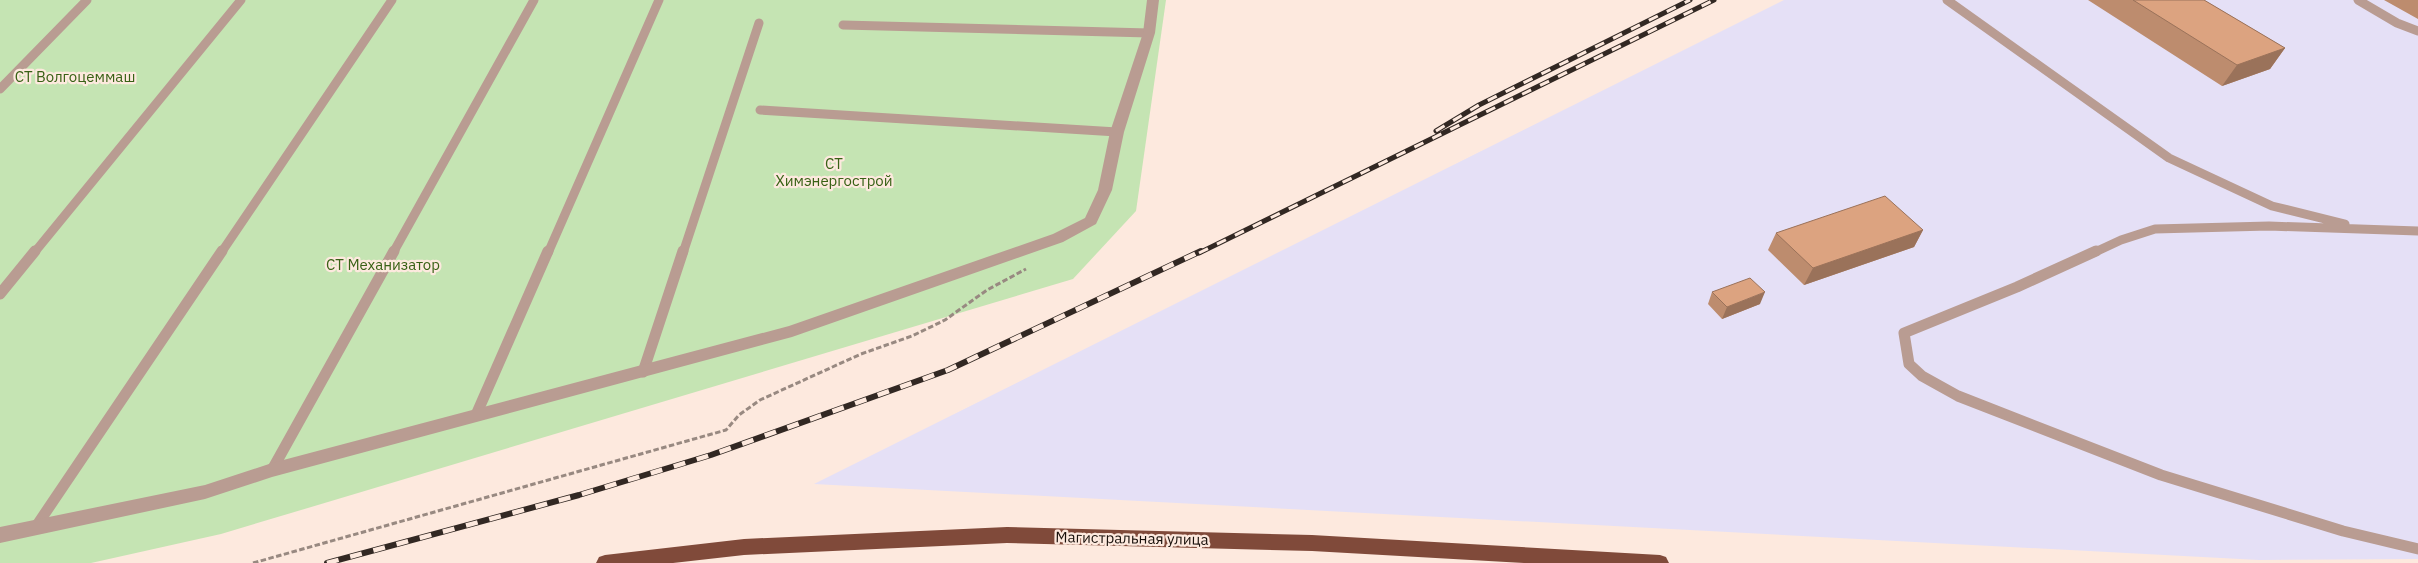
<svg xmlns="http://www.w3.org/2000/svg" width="2418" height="563" font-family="'IBM Plex Sans',sans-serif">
<rect width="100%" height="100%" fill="#fde9de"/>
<path fill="#e5e0f6" d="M1784 0H2418V559L2259 560 814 484Z"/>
<path fill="#c5e4b3" d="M0 0H1166L1136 211 1073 279 221 534 91 563H0Z"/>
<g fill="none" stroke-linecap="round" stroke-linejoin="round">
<path stroke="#988981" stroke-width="3" stroke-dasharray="5.5 2.5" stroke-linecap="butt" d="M253 563 726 430 739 415 760 400 861 354 912 336 945 320 987 290 1026 269"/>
<path stroke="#b99c92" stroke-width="9" d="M1947 0 2169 158 2272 206 2345 224
M2358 0 2397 23 2418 31
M843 25 1149 33
M0 89 87 0
M760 110 1117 132
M34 253 241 0
M221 253 392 0
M393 253 534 0
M548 253 659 0
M683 253 759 23
M2093 253 2121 240 2155 229 2269 226 2418 231"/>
<path stroke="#b99c92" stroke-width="11" d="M2096 251 2017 287 1904 333 1909 364 1922 376 1958 396 2161 475 2343 531 2418 549
M0 294 35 251
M643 372 683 251
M476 415 548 251
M272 470 394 251
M35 528 222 251"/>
<path fill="#b99c92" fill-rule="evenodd" d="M1147 0H1159L1155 33 1124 132 1112 190 1096 224 1063 242 792 337 272 477 205 499 0 543V527L205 485 272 463 789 326 1053 234 1085 218 1098 190 1110 132 1143 33Z"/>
<path fill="#804a3a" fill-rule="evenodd" d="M1007 527 1312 535 1660 555 1666 557 1669 563H1524L1312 551 1007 543 744 555 673 563H596L599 557 605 555 744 539Z"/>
<defs>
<path id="rail-far1" d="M1436 131 1479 105 1690 0
M1199 253 1714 0"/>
<path id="rail" d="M327 563 579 495 711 455 948 370 1201 251"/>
</defs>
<use href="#rail-far1" stroke="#322823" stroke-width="5"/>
<use href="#rail" stroke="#322823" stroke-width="6"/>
<use href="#rail-far1" stroke="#fde9de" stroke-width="3" stroke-dasharray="10" stroke-linecap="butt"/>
<use href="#rail" stroke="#fde9de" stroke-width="4.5" stroke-dasharray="12" stroke-linecap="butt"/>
</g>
<path fill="#bd8c6e" d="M2088 0H2204L2285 48 2270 69 2222 86Z
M2384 0H2418V19Z
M1923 230 1914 247 1804 285 1768 250 1776 233Z
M1712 292 1760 304 1722 319 1708 304Z"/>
<path fill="#9a725a" d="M2285 48 2270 69 2222 86 2237 65Z
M1923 230 1914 247 1804 285 1813 268Z
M1765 292 1760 304 1722 319 1727 307Z"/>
<path fill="#dca380" stroke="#9a725a" d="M2133 0H2204L2285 48 2237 65Z
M1885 196 1923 230 1813 268 1776 233Z
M1750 278 1765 292 1727 307 1712 292Z"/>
<g text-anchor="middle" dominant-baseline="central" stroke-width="4.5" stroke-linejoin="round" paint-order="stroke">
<g font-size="15" fill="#386115" stroke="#fde9de">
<text x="75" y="76">СТ Волгоцеммаш</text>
<text x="834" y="163">СТ<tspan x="834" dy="17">Химэнергострой</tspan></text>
<text x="383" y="264">СТ Механизатор</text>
</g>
<g font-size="15" fill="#18100b" stroke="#fde9de">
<text transform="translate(1132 538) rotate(1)">Магистральная улица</text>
</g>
</g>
</svg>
